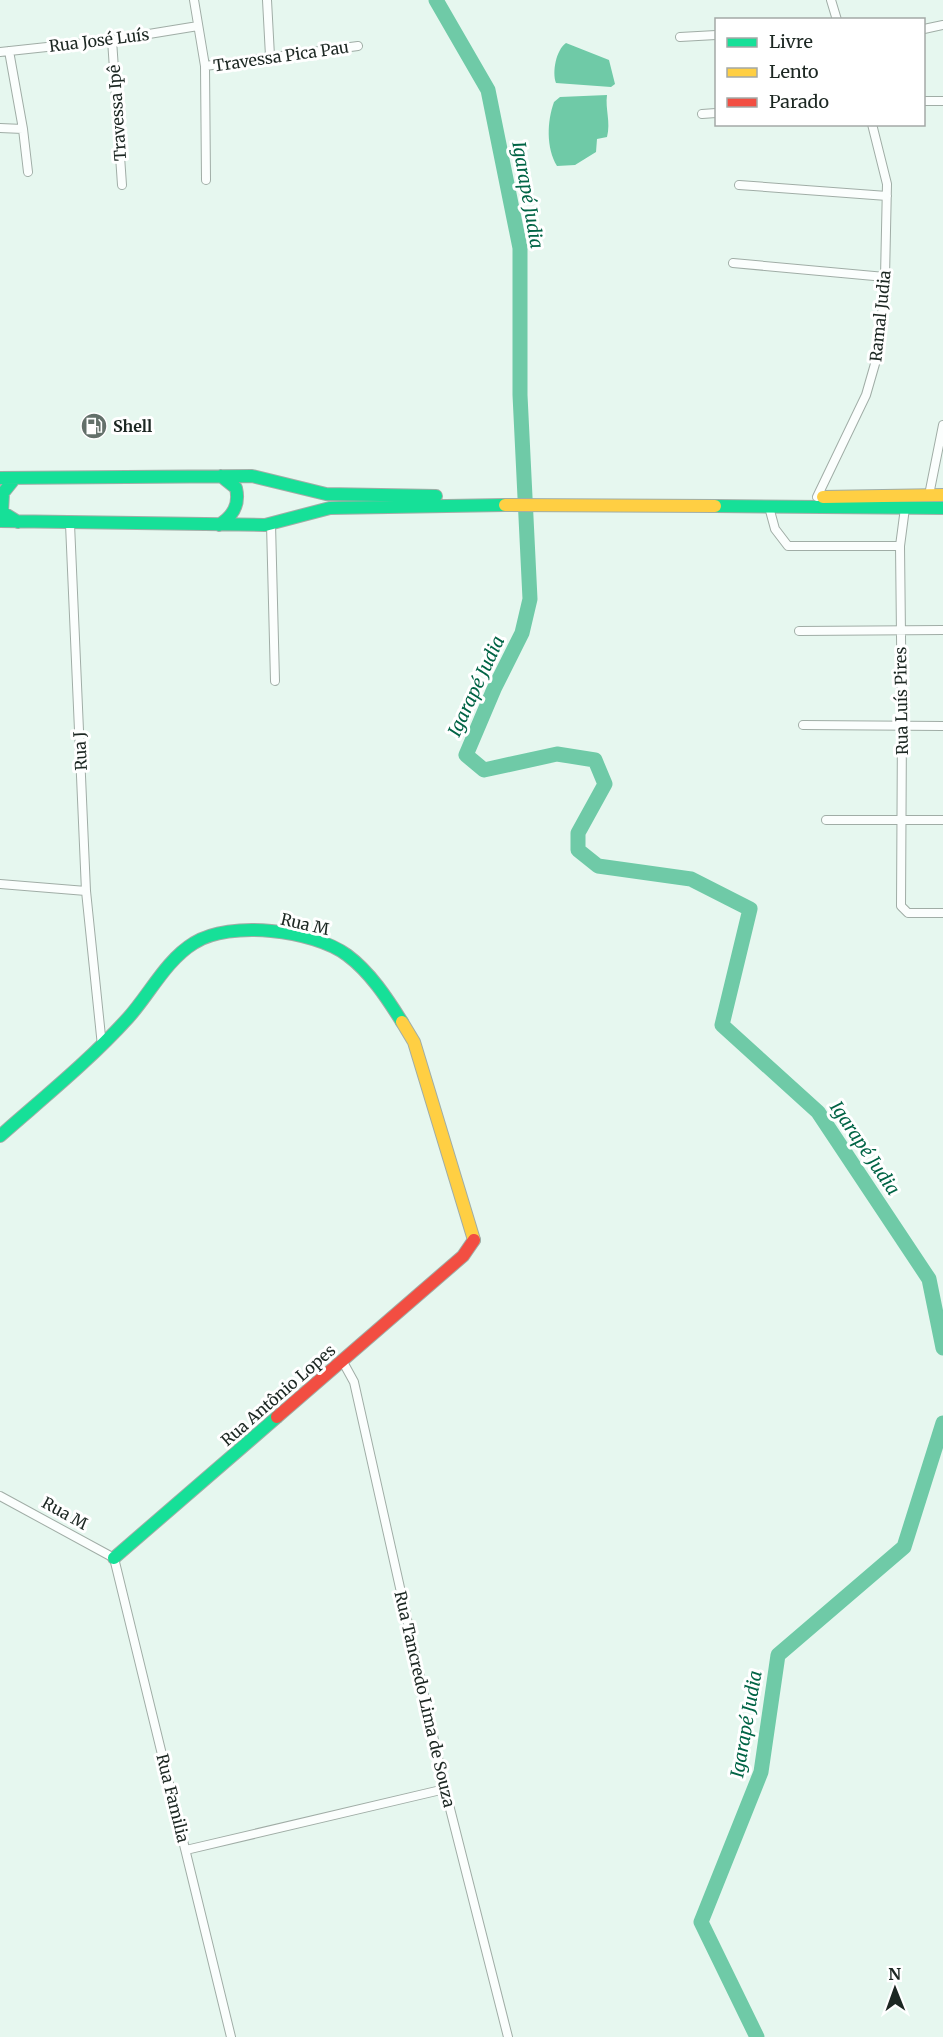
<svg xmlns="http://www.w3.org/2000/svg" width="943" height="2037" font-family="Merriweather,serif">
<rect width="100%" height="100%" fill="#e6f7ef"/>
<path fill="#6fcaa7" d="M566 43 609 60 615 84 611 87 556 83C552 72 556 50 566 43Z
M607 95C605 109 611 122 607 137L597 139 596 152 575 165 557 166C546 148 547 121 554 102L560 97Z"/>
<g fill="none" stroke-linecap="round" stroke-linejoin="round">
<path stroke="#6fcaa7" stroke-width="15" d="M436 0 488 90 520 248V395L530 599 522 633 494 689 466 755 484 770 557 754 595 760 605 784 578 833V850L598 866 691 879 750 909 722 1025 818 1112 929 1279 943 1348
M757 2037 701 1922 761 1772 778 1655 904 1547 943 1423"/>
<defs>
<path id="street" d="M194 0 205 66 206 180
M267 0 270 56
M831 0 837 20
M924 29 943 25
M680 37 716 35
M112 40 122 185
M9 51 23 129 28 172
M0 52 112 40 198 26
M205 66 358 46
M924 101H943
M702 114 716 113
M0 128 23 129
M739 185 887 196
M733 263 885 277
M929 495 943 425
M817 497 866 395 879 350 885 277 887 184 872 124
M769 507 775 529 788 546H900
M905 508 900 546 902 725 901 906 908 913H943
M271 524 275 681
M799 631 943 630
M803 725 943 726
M826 820H943
M0 884 86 891 70 524
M86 891 102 1046
M343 1362 354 1382 445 1789 508 2037
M0 1496 114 1558 231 2037
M186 1850 445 1789"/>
<path id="fast" d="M0 478 252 476 326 494 436 496
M15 478 3 493 2 512 18 522
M715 506 943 508
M0 521 265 525 330 508 505 505
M219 525C233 516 240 505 236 488L221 476
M0 1136C43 1098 89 1061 128 1018 149 995 166 960 194 943 230 920 313 930 347 955 370 972 387 998 402 1022
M114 1558 277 1417"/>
<path id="slow" d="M823 497 943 495
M505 505 715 506
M402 1022 414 1042 474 1240"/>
<path id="jam" d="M277 1417 463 1256 474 1240"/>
</defs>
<use href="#street" stroke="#a0ada6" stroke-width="10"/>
<use href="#fast" stroke="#a0ada6" stroke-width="14"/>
<use href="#slow" stroke="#a0ada6" stroke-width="14"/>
<use href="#jam" stroke="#a0ada6" stroke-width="14"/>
<use href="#street" stroke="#fbfefd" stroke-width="8"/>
<use href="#fast" stroke="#16e098" stroke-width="12"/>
<use href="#slow" stroke="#ffcf43" stroke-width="12"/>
<use href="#jam" stroke="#f24e42" stroke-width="12"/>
</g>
<defs>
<symbol id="fuel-disc" viewBox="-11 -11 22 22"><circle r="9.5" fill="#63706a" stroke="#fff"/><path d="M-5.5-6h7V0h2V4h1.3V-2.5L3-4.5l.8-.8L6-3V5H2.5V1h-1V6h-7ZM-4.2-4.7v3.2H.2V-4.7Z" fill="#fff"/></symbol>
</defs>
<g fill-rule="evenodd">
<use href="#fuel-disc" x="79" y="411" width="30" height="30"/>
</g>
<g text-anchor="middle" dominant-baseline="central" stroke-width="6" stroke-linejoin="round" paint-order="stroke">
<g font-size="16" fill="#1c2722" stroke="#fff">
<text transform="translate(99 40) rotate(-7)">Rua José Luís</text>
<text transform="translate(281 56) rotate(-8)">Travessa Pica Pau</text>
<text transform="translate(117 113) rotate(-94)">Travessa Ipê</text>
<text transform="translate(880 316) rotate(-84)">Ramal Judia</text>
<text transform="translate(901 701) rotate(-91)">Rua Luís Pires</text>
<text transform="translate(80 751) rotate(-93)">Rua J</text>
<text transform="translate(305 924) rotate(13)">Rua M</text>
<text transform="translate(278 1395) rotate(-41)">Rua Antônio Lopes</text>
<text transform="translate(65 1513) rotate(29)">Rua M</text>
<text transform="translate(425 1699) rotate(77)">Rua Tancredo Lima de Souza</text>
<text transform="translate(173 1798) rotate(76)">Rua Familia</text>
</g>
<g font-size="16" font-weight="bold" fill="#1c2722" stroke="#fff" text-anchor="start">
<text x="113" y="426">Shell</text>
</g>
<g font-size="18" font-style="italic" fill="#016445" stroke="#fff">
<text transform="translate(528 195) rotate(80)">Igarapé Judia</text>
<text transform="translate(476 686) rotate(-65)">Igarapé Judia</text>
<text transform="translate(865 1148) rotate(56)">Igarapé Judia</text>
<text transform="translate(746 1724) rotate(-80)">Igarapé Judia</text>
</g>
</g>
<rect x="715" y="18" width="210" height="108" fill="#ffffff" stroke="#a4a9a7" stroke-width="1.5"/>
<rect x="727" y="38" width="30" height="9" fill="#16e098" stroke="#a4a9a7" stroke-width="1.5"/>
<text x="769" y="48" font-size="18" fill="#1c2722">Livre</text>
<rect x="727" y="68" width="30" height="9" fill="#ffcf43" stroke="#a4a9a7" stroke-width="1.5"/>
<text x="769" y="78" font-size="18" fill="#1c2722">Lento</text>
<rect x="727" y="98" width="30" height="9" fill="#f24e42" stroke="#a4a9a7" stroke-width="1.5"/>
<text x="769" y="108" font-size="18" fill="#1c2722">Parado</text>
<g transform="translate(895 1989) rotate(359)" stroke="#ffffff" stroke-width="4.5" paint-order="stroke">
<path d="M0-4.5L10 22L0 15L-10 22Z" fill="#1c2722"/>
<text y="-9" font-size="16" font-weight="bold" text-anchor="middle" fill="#1c2722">N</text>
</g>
</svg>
